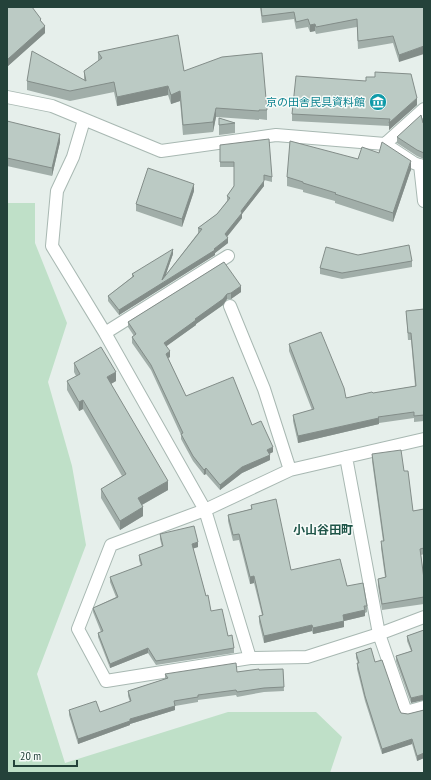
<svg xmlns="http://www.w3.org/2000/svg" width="431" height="780" font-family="'PT Sans Narrow','Noto Sans JP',sans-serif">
<rect width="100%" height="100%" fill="#e6efeb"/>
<path fill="#bfe0c8" d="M7 203H35V243L67 323 48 382 72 466 86 545 37 674 65 763 228 712H316L342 737 330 773H7Z"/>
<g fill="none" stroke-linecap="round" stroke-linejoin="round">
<defs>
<path id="minor" d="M7 97 52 106 161 151 276 135 385 144 424 109
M84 120 73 157 57 191 52 246 105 333 205 510 250 658 307 657 379 634 424 617
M385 144 414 163 424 167
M420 165 424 201
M230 306 264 389 290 470
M105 333 228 256
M346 457 379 634 406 712 424 707
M250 658 106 681 78 629 111 545 205 510 290 470 424 439"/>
</defs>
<use href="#minor" stroke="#a8b8b2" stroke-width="14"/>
<use href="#minor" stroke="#fff" stroke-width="12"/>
</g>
<path fill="#a1aea9" d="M7 7 41 21 45 33 8 66 7 65Z
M260 7H424L399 62 393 43 358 49 357 27 316 34 315 31 310 32 308 27 296 29 294 19 262 23Z
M98 52 184 71 267 110V120L259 119V120L216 117 213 132 183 135 180 101 171 104 168 95 117 106 114 92 70 101 27 90V81L84 80V71L98 61Z
M417 105 389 130V126L292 121V114Z
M219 118 235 123V133L219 135Z
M7 121 60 142 52 176 7 166Z
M424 122V159L417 156 397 143V137Z
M220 145 272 177V182L264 180V186L242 214V218L227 237 228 243 215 253V255L119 315 108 301V296L132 277V274L173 254 165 276 198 233V228L217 214 227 201V196L234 186V167H220Z
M358 159 411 170 410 172 393 222 335 203V201L303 192V190L287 186V177Z
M194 191 182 227 136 211V204Z
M358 255 412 261V267L342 279 320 274V268Z
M224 262 241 292 231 299H227L223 305 196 324V325L166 346 170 357 168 358 186 396 252 425 273 452 269 454 270 460 242 473 220 490 206 474 204 475 193 461 181 439V435L151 370 132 343V337L134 336 128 327V322Z
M424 309V421L414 422V418L379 423V424L298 443 293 421V415L312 410 289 351V344L346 398 415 386 411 340H408L406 311Z
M74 363 116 381 111 384 168 490 142 505 143 516 120 530 101 498V489L122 476 83 409 79 411 67 390V381L76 376 74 372Z
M372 454 404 471 413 511 424 509V554L421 555 424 579V604L382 610 378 586V579L385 577 381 548V541H383L372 461Z
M251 505 291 570 347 586 367 606V612L365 613V616L344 621V627L313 634 312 631 264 643 259 622V616L262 615 254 583 250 584 239 540 233 541 228 521V515L251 509Z
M160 534 198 547 193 548 206 596 211 611 228 636 234 648V653L156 665 148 653 110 668 98 637V633L101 632 93 612V608L116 597 110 582V577L141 566 139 560V555L162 547 160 539Z
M424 630 411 703 396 661V656L411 651 407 641V636Z
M356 653 375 662 399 709 401 713 408 714 424 710V758L417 761 412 744 382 754 365 701 357 669V663H358L356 658Z
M283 669 284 691 264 692 237 697 236 695 198 700V702L175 706V710L130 724V725L78 744 69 715V710L100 712 130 702 128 696V691L165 679V674L237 672 259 670Z"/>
<path fill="#838d89" d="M315 24V31L310 32V25Z
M45 26V33L8 66V59Z
M424 46V54L399 62V55Z
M168 86V95L117 106V97Z
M180 91V101L171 104V95Z
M417 98V105L389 130V123Z
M216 108V117L213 132V122Z
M60 134V142L52 176V168Z
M411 161V170L410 172 393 222V213L410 163Z
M264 181V186L242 214V218L225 239V234L241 211Z
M194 184V191L182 227V219Z
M228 238V243L215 253V255L119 315V310L162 280 173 249V254L163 283 214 249Z
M241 286V292L231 299V293Z
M227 294V299L223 305 196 324V325L164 348V343L195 319Z
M170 351V357L166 359V354Z
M116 372V381L107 386V377Z
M83 400V409L79 411V402Z
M379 418V424L298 443V436Z
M273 447V452L267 455V450Z
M270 455V460L242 473 220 490V485L242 467Z
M206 468V474L204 475V470Z
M168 481V490L138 507V498Z
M143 507V516L120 530V521Z
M198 542V547L192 549V544Z
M254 576V583L250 584V577Z
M365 610V616L344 621V627L313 634V628L343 615Z
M312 625V631L264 643V636Z
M148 648V653L110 668V664Z
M424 695V700L411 703V698Z
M175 706V710L130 724V725L78 744V739L130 719Z
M412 739V744L382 754V749Z
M424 753V758L417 761V756Z"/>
<path fill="#bbcac4" stroke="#838d89" d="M7 7H32L41 19 40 20 45 26 8 59 7 58Z
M261 7H424V46L399 55 393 36 358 41 357 19 316 27 315 24 310 25 308 19 296 22 294 12 262 16Z
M178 35 184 71 222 57 262 53 267 110H259V111L216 108 213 122 183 125 180 91 171 95 168 86 117 97 114 82 70 91 27 81 32 51 86 81 84 71 102 58 98 52Z
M375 72 411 74 417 98 389 123 390 119 292 114 296 76 366 81V77H375Z
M421 115 423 123 424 122V153L417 150 397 137Z
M219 118 235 123 219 125Z
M7 121 60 134 52 168 7 158Z
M269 139 272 177 264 175V181L241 211 242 213 225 234 228 238 214 249 215 250 119 310 108 296 134 276 132 274 173 249 162 280 202 229 198 228 217 214 230 198 227 196 234 186V162H220V145Z
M290 141 358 159 362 147 379 153 382 142 411 161 410 163 393 213 335 194 336 193 303 183V182L287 177Z
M148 168 194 184 182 219 136 204Z
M409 245 412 261 342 273 320 268 326 247 358 255Z
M224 262 241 286 231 293 227 294 223 299 195 319 196 320 164 343 170 351 166 354 186 396 233 377 252 425 261 421 273 447 267 450 270 455 242 467 220 485 206 468 204 470 193 456 181 434 183 433 151 365 132 337 136 334 128 322Z
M424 309V415L414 416V412L378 417 379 418 298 436 293 415 314 409 289 344 321 332 344 388 346 398 372 392 373 393 416 386 411 333H408L406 311Z
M101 347 116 372 107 377 168 481 138 498 143 507 120 521 101 489 126 474 83 400 79 402 67 381 80 374 74 363Z
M401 450 404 471H408L413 511 424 509V548L420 549 424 579V597L382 604 378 579 386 577 381 541H384L372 454Z
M276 499 291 570 340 559 347 586 363 583 367 606H364L365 610 343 615 344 621 313 628 312 625 264 636 259 616 263 615 254 576 250 577 239 534 233 535 228 515 252 509 251 505Z
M194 526 198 542 192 544 206 596 208 595 211 611 222 609 228 636 232 635 234 648 156 661 148 648 110 664 98 633 103 631 93 608 118 597 110 577 142 565 139 555 163 546 160 534Z
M424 630V695L411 698 396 656 412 651 407 636Z
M371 648 375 662 382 660 399 709 401 713 408 714 424 710V753L417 756 412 739 382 749 365 696 357 663H359L356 653Z
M236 663 237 672 259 669V670L283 669 284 687 264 688 237 692 236 690 198 695V697L174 701 175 706 130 719V721L78 739 69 710 96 701 100 712 131 701 128 691 168 678 165 674Z"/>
<defs>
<symbol id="museum-disc" viewBox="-11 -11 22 22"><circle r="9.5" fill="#0f9aa8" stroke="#f7fbf9"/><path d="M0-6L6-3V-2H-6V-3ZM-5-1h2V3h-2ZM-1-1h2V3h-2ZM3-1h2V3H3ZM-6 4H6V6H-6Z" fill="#fff"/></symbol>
</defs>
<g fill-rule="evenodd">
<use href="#museum-disc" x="368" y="92" width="20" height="20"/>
</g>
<g text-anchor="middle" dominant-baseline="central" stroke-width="3" stroke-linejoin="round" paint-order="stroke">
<g font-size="11" fill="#0d838f" stroke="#f7fbf9" text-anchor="end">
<text x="365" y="102">京の田舎民具資料館</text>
</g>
<g font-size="12" font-weight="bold" fill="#1f5548" stroke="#f7fbf9">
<text x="323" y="529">小山谷田町</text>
</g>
</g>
<rect width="431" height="780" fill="none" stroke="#24423a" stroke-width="16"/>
<path d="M14 760v6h63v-6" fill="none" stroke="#24423a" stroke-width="2"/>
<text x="20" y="760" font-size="12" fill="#24423a" stroke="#f7fbf9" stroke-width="3" paint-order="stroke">20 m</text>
</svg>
